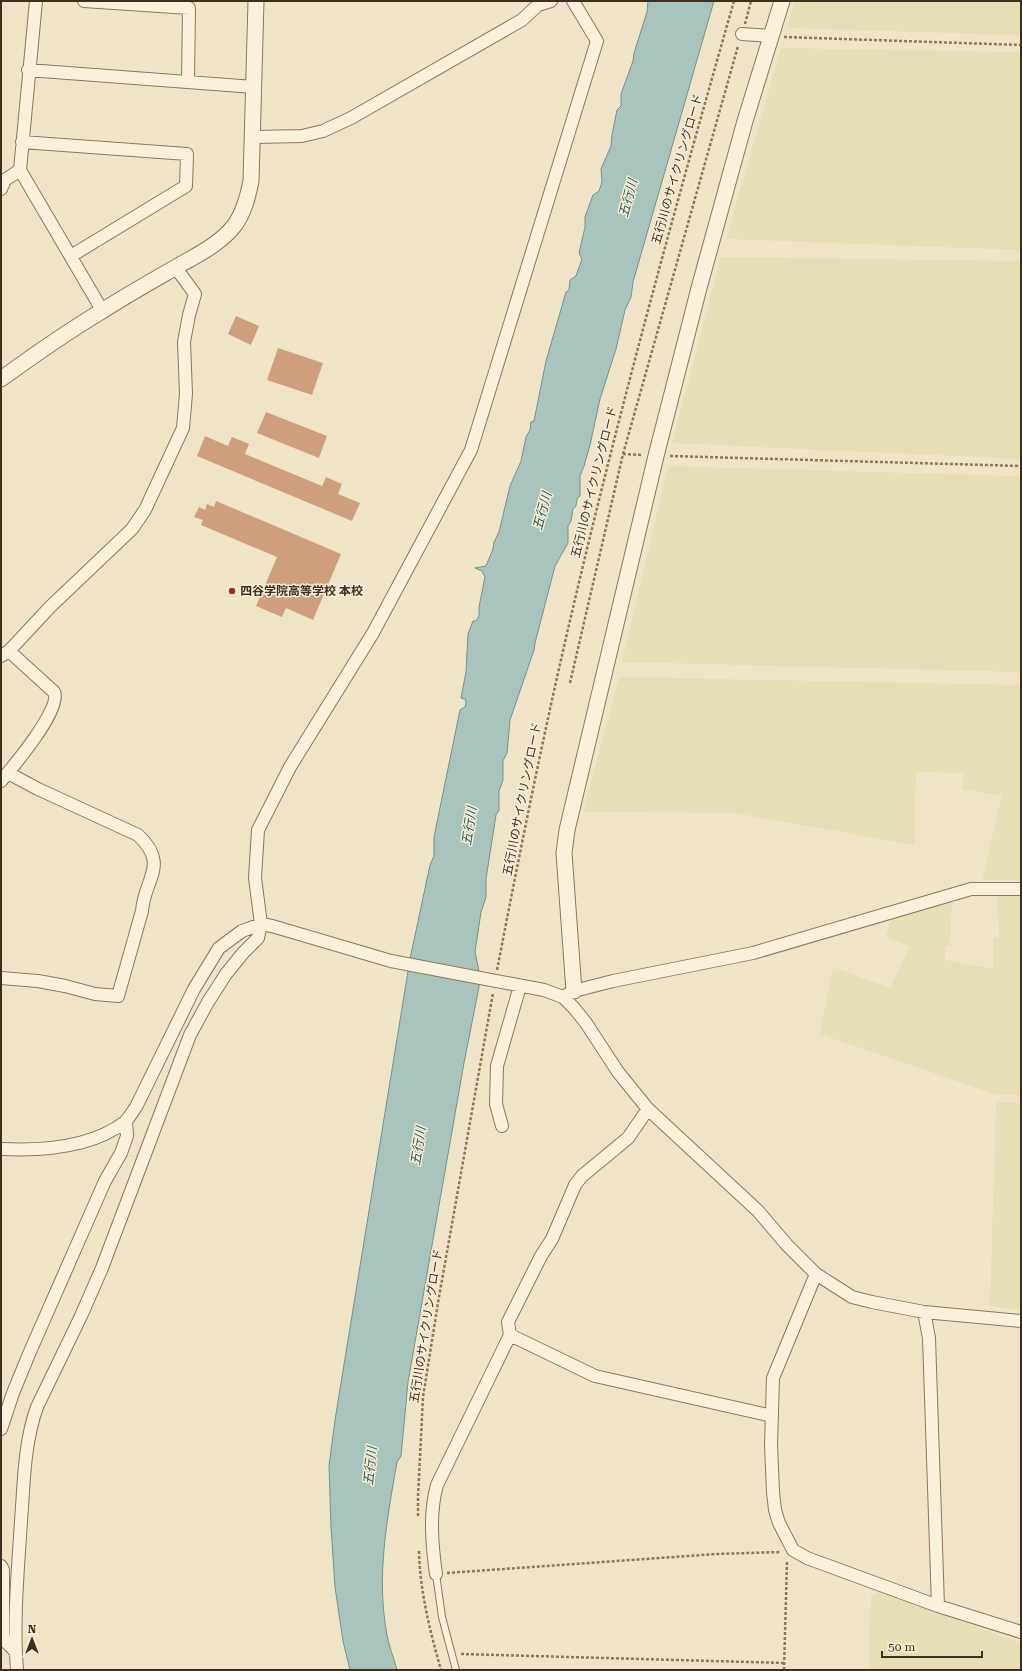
<svg xmlns="http://www.w3.org/2000/svg" width="1022" height="1671" font-family="'Roboto Serif','Noto Sans JP',serif">
<rect width="100%" height="100%" fill="#f0e4c8"/>
<path fill="#e6deb5" d="M795 1H1021V35L787 28Z
M781 48 1021 52V250L726 239Z
M721 257 1021 261V459L672 443Z
M668 466 1021 476V672L622 662Z
M619 677 1021 685V880H982L1002 795 962 790 964 773 916 772 914 845 735 813 583 812Z
M998 896H1021V1095H997L820 1034 833 967 890 988 909 947 886 936 891 919 952 901 950 945 945 946V960L993 969V937H999Z
M996 1102 1021 1103V1310L990 1306Z
M879 1592 1021 1643V1670H869L871 1596Z"/>
<path fill="#a9c4bc" stroke="#6f938a" d="M648 1H714L633 282 631 297 625 310 616 349 600 399 590 445 584 466 580 476V496L577 499 576 506 573 509 571 521 568 526V543L555 566 535 643 534 650 510 720 507 753 503 761V780L499 791V810L496 815 486 879V897L481 912 475 952 479 971V987L464 1063 408 1382 401 1456 397 1462C387 1519 376 1577 387 1635 389 1647 394 1658 397 1670H350L343 1641 335 1587 331 1527 329 1466 335 1420 410 959 430 865 434 856V837L460 710 465 707 466 703 465 699 461 698 466 672 468 634 473 621H476L479 616V607L485 577 482 571 475 568 486 566 493 549 494 542 499 532 510 486 521 461 526 437 530 430 531 422 534 421 546 361 566 292 569 290 570 280 576 276 582 259 579 253 585 227V217L593 195 599 191 602 182 601 169 611 146 612 135 617 110 621 106V94L633 61 634 53 647 12Z"/>
<path fill="#cf9f7d" d="M236 316 259 326 251 345 228 334Z
M278 348 323 363 312 395 267 380Z
M266 412 327 436 319 458 257 433Z
M205 436 228 446 232 437 249 444 245 454 322 486 326 477 342 484 338 494 360 503 352 521 197 456Z
M216 501 341 554 313 620 286 608 282 617 256 606 277 557 201 525 203 520 194 517 199 507 205 510 207 504 214 507Z"/>
<g fill="none" stroke-linecap="round" stroke-linejoin="round">
<defs>
<path id="service" d="M436 1574 442 1617 456 1670"/>
<path id="minor" d="M36 1 20 170 102 310
M84 1 189 8 188 82
M742 34 772 36
M28 70 254 87
M253 137 302 136 323 131 351 118 522 20 538 5 551 1
M22 142 187 154 186 186 71 256
M1 189 5 180 20 170
M1 656 9 651 50 607 132 529 145 510 183 428 186 394 184 342 189 315 195 294 176 268
M1 781C12 768 63 708 54 692L9 651
M1 978 38 981 65 986 95 994 118 996 142 911C144 879 170 865 138 835L38 789 8 773
M566 995 574 991 613 981 753 953 971 889H1021
M502 1126 496 1104 497 1066 520 986
M1 1149C42 1151 91 1148 125 1122 129 1118 133 1111 136 1107L194 989 219 948 242 931 261 924 272 926 391 961 544 990 563 997 574 1008 586 1023 618 1072 648 1109 758 1211 787 1245 816 1274 852 1297 872 1302 924 1312 1021 1321
M816 1274 773 1378 771 1445 773 1492 775 1510 779 1523 793 1550 807 1558 938 1606 1021 1632
M924 1312 929 1338 938 1606
M510 1335 595 1376 772 1416
M1 1429 13 1393 29 1354 105 1181 121 1153 127 1136 126 1121
M1 1566 3 1570V1634L4 1640 15 1651
M436 1574C432 1545 429 1514 437 1485L510 1335 508 1322 541 1256 552 1239 575 1185 582 1176 628 1138 648 1109
M17 1670C13 1621 18 1570 21 1521 24 1483 24 1443 37 1407L81 1316 102 1268 190 1035 208 1002 226 974 243 953 258 938 261 924 255 878 258 830 290 767 373 633 471 450 597 41 573 1"/>
<path id="tertiary" d="M1 379C34 355 67 332 102 311 127 295 152 281 178 266 197 255 220 244 234 226 244 213 248 196 251 181L256 1
M574 991 564 853 567 830 656 456 699 288 745 121 782 1"/>
</defs>
<use href="#service" stroke="#8d765c" stroke-width="8"/>
<use href="#minor" stroke="#8d765c" stroke-width="14"/>
<use href="#tertiary" stroke="#8d765c" stroke-width="17"/>
<path stroke="#8d765c" stroke-width="2.5" stroke-dasharray="3 2" stroke-linecap="butt" d="M745 24 751 1
M784 37 1021 45
M623 454 643 455
M670 456 1021 466
M570 683 623 454 738 46
M497 970C520 851 544 731 572 612 620 407 676 204 734 1
M418 1516V1497L423 1397 439 1297 493 993
M419 1551C420 1592 430 1631 441 1670
M447 1573 716 1554 781 1552
M461 1654 785 1663
M784 1670 787 1561"/>
<use href="#service" stroke="#faf1dc" stroke-width="6"/>
<use href="#minor" stroke="#faf1dc" stroke-width="12"/>
<use href="#tertiary" stroke="#faf1dc" stroke-width="15"/>
</g>
<circle fill="#9e2a2b" stroke="#f7eed8" stroke-width="1.5" cx="232" cy="591" r="4"/>
<g text-anchor="middle" dominant-baseline="central" stroke-width="3" stroke-linejoin="round" paint-order="stroke">
<g font-size="12" fill="#3d2e20" stroke="#f7eed8">
<text transform="translate(677 169) rotate(-74)">五行川のサイクリングロード</text>
<text transform="translate(594 482) rotate(-76)">五行川のサイクリングロード</text>
<text transform="translate(522 799) rotate(-79)">五行川のサイクリングロード</text>
<text transform="translate(426 1326) rotate(-81)">五行川のサイクリングロード</text>
</g>
<g font-size="12" font-weight="bold" fill="#3d2e20" stroke="#f7eed8" text-anchor="start">
<text x="240" y="591">四谷学院高等学校 本校</text>
</g>
<g font-size="13" font-style="italic" fill="#2f5d5a" stroke="#f7eed8">
<text transform="translate(628 198) rotate(-75)">五行川</text>
<text transform="translate(542 511) rotate(-75)">五行川</text>
<text transform="translate(469 826) rotate(-81)">五行川</text>
<text transform="translate(418 1146) rotate(-81)">五行川</text>
<text transform="translate(370 1466) rotate(-84)">五行川</text>
</g>
</g>
<rect width="1022" height="1671" fill="none" stroke="#3d2e20" stroke-width="4"/>
<g transform="translate(32 1639)" stroke="#f7eed8" stroke-width="3" paint-order="stroke">
<path d="M0-3L7 15L0 10L-7 15Z" fill="#3d2e20"/>
<text y="-6" font-size="11" font-weight="bold" text-anchor="middle" fill="#3d2e20">N</text>
</g>
<path d="M882 1651v6h100v-6" fill="none" stroke="#3d2e20" stroke-width="2"/>
<text x="888" y="1651" font-size="12" fill="#3d2e20" stroke="#f7eed8" stroke-width="3" paint-order="stroke">50 m</text>
</svg>
